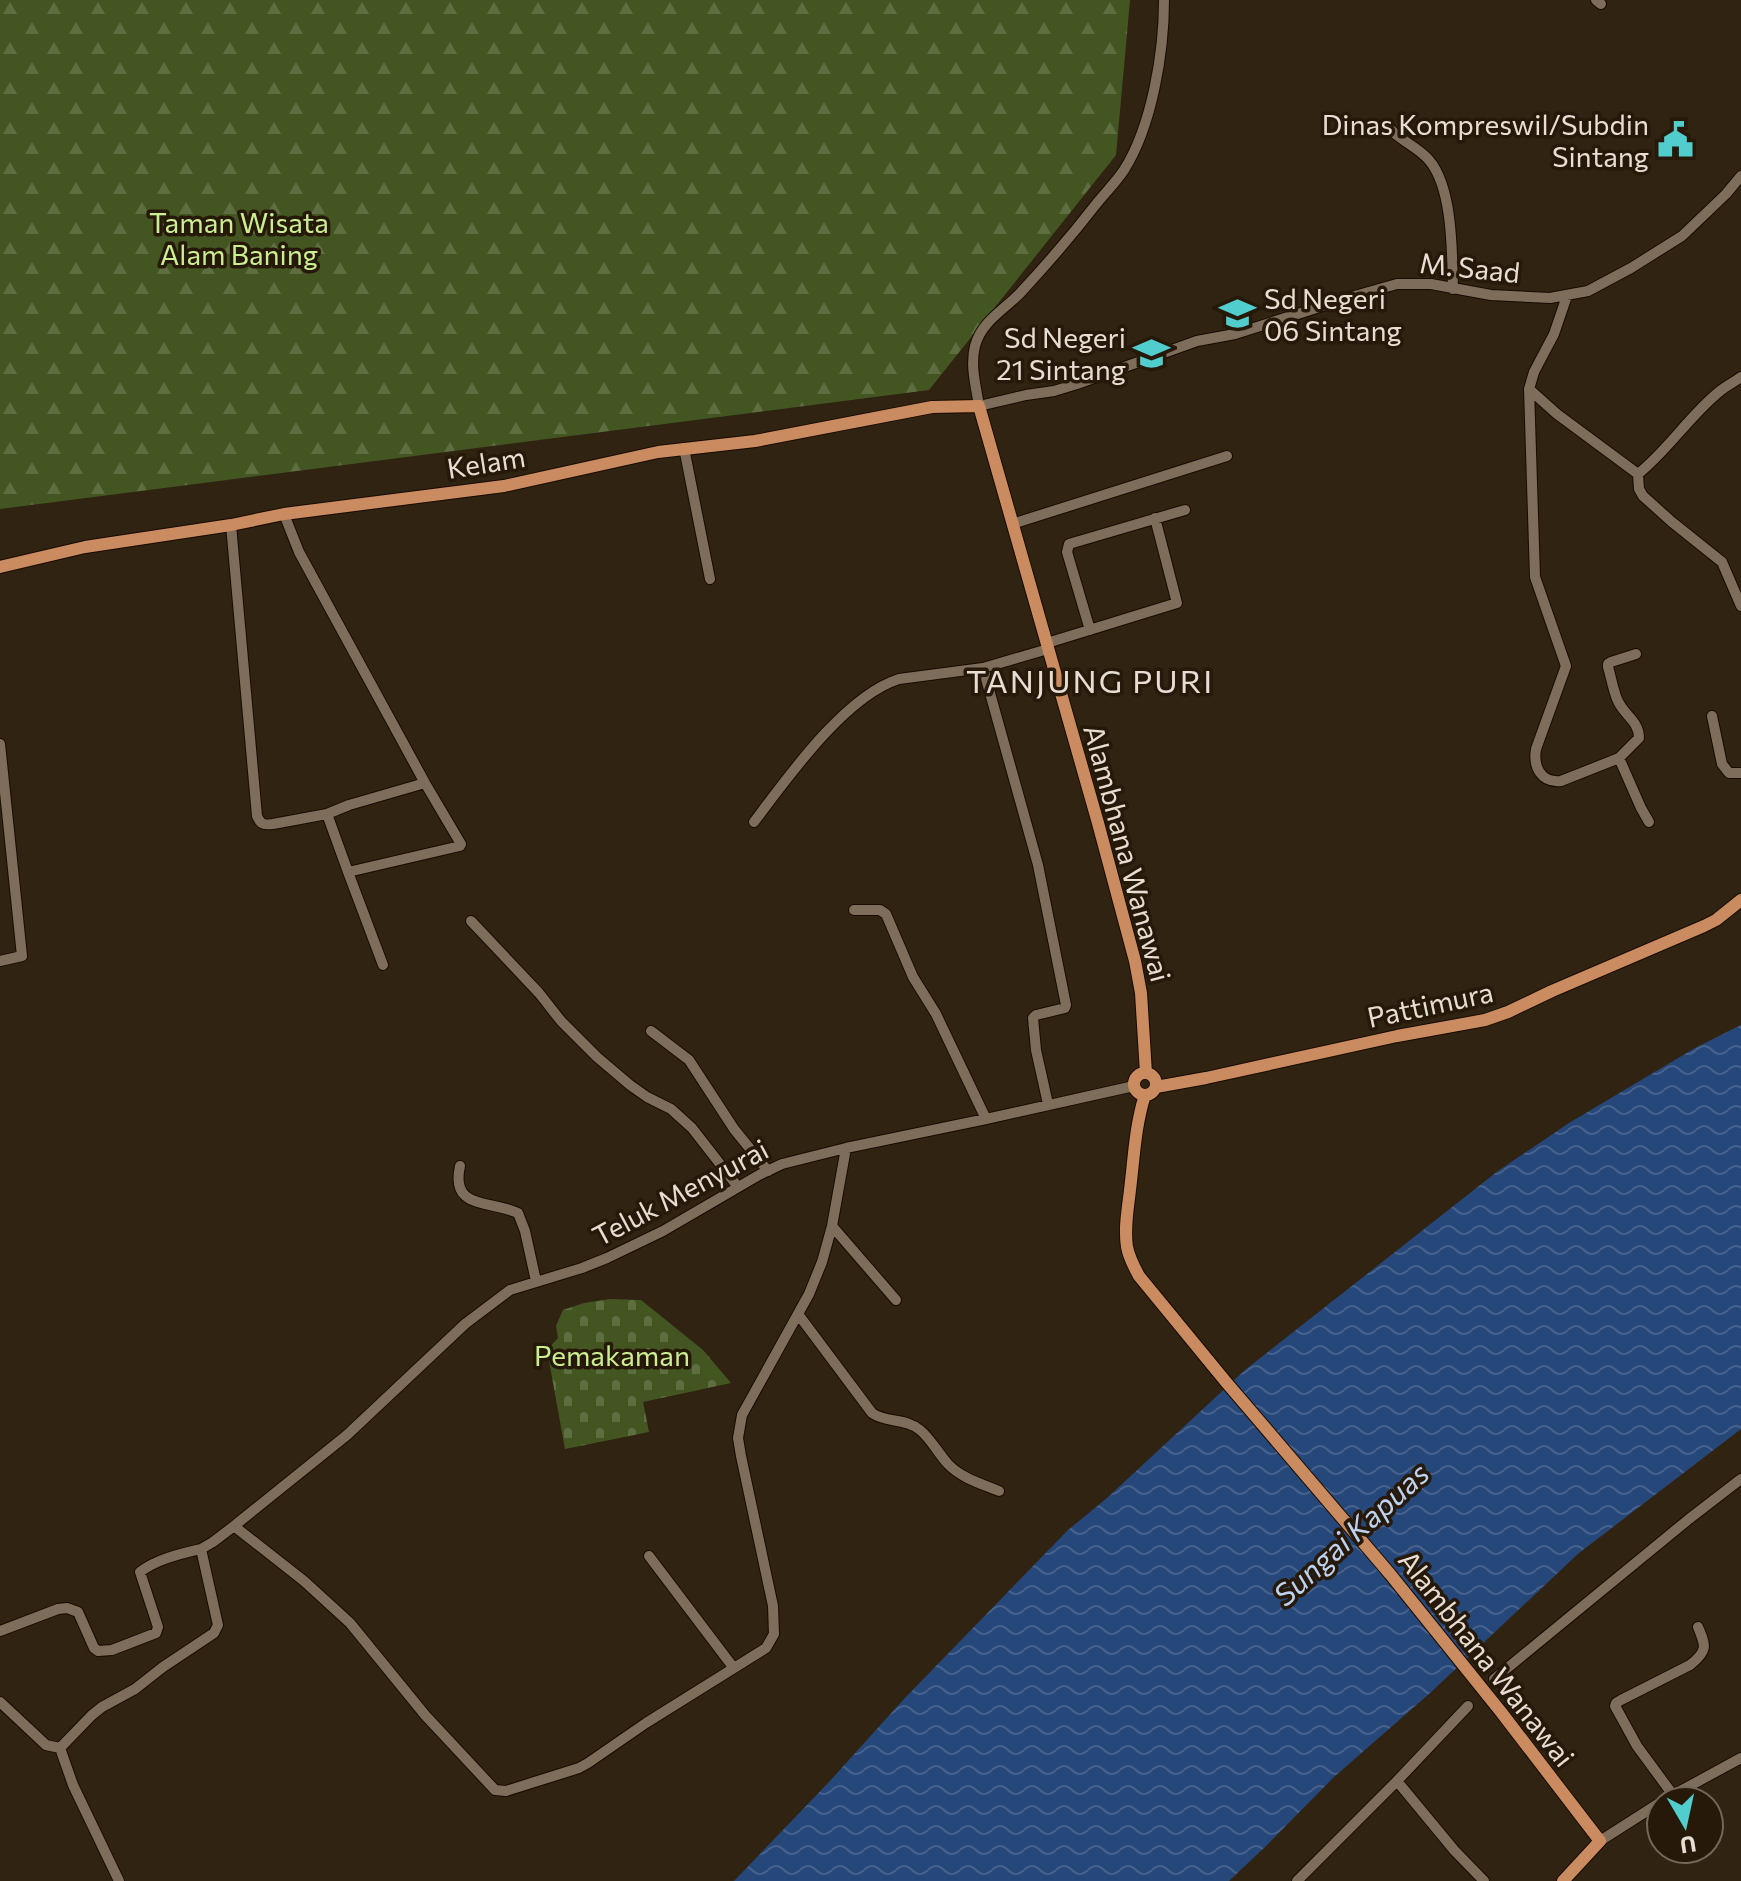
<svg xmlns="http://www.w3.org/2000/svg" width="1741" height="1881" font-family="Commissioner,sans-serif">
<defs>
<pattern id="forest-firs" width="22" height="20" patternUnits="userSpaceOnUse" patternTransform="scale(2)"><rect width="22" height="20" fill="#435622"/><path d="M5 1l3.5 6h-7zM16 11l3.5 6h-7z" fill="#5e6e41"/></pattern>
<pattern id="cemetery-stones" width="16" height="16" patternUnits="userSpaceOnUse" patternTransform="scale(2)"><rect width="16" height="16" fill="#435622"/><path d="M2 7V4a2 2 0 0 1 4 0v3zM10 15v-3a2 2 0 0 1 4 0v3z" fill="#5e6e41"/></pattern>
<pattern id="water-waves" width="16" height="10" patternUnits="userSpaceOnUse" patternTransform="scale(2)"><rect width="16" height="10" fill="#26477a"/><path d="M0 5q4-4 8 0t8 0" fill="none" stroke="#46618c"/></pattern>
</defs>
<rect width="100%" height="100%" fill="#302312"/>
<path fill="url(#forest-firs)" d="M0 0H1130L1116 155 929 390 0 509Z"/>
<path fill="url(#cemetery-stones)" d="M610 1299 641 1300 703 1350 731 1383 643 1402 649 1432 565 1449 547 1350 558 1338 556 1326 563 1310 584 1303Z"/>
<path fill="url(#water-waves)" d="M1741 1025V1429L1579 1553 1429 1694 1334 1777 1265 1847 1229 1881H734L829 1782 903 1700 1068 1530 1107 1498 1245 1370 1498 1171 1569 1123 1695 1048Z"/>
<g fill="none" stroke-linecap="round" stroke-linejoin="round">
<defs>
<path id="minor" d="M1164 0C1164 52 1152 126 1124 170 1116 182 1106 192 1097 203 1073 234 1048 263 1022 291 1006 309 982 320 975 346 970 366 976 386 979 406L1026 395 1054 391 1077 384 1197 341 1235 334 1351 297 1397 284H1431L1491 295 1550 298 1588 291 1631 268 1682 236 1726 194 1741 176
M1596 0 1601 4
M1386 124C1396 139 1417 146 1429 160 1453 188 1452 253 1453 289
M1567 296 1554 334 1534 372 1529 389 1535 577 1566 666 1536 749C1533 767 1541 783 1561 781L1619 758 1639 738C1639 720 1623 715 1617 699 1613 689 1611 677 1608 667V664L1611 662 1636 654
M1529 389 1557 414 1638 474 1639 489 1643 496 1672 522 1722 562 1741 606
M684 448 710 579
M1638 474C1669 449 1690 415 1720 391 1726 386 1734 382 1741 377
M1012 524 1227 456
M231 525 257 816C261 825 264 825 273 824L327 814 349 805 425 783 299 552 284 514
M1090 630 1067 552 1069 544 1185 510
M1047 643 1177 603 1155 518
M983 668 1038 865 1066 1005 1065 1008 1036 1015 1033 1018 1036 1050 1048 1104
M1712 716 1722 764 1729 773H1741
M0 744 22 956 0 961
M1619 758 1641 808 1649 822
M327 814 348 872
M754 822C788 777 845 696 899 679L983 668 1048 649
M854 910H880L886 914 913 977 936 1014 986 1119
M471 921 539 993 561 1021 597 1057 630 1085 647 1097 671 1109 692 1128 738 1187
M383 965 348 872 460 846 461 844 458 839 425 783
M651 1031 689 1060 734 1129 768 1171
M460 1166C450 1210 490 1200 518 1213L525 1231 536 1281
M832 1226 896 1300
M798 1314 872 1413C886 1423 906 1418 920 1430 931 1439 938 1453 948 1464 961 1478 982 1484 999 1491
M234 1526 304 1581 350 1623 425 1715 495 1790 506 1791 579 1768 588 1763 646 1723 766 1648 774 1634 773 1606 741 1456 738 1438 742 1415 809 1294 822 1262 832 1226 846 1148
M649 1556 733 1667
M0 1631 58 1609 67 1608 78 1612 94 1648 98 1651 112 1650 156 1633 158 1627 140 1572C157 1559 180 1554 201 1549
M1494 1679 1689 1519 1741 1479
M0 1702 46 1745 60 1748
M1397 1781 1454 1850 1484 1881
M1673 1795 1637 1746 1615 1706 1616 1703 1621 1700 1690 1665C1708 1651 1706 1646 1698 1627
M1662 1801 1741 1758
M1600 1841 1661 1802
M119 1881 73 1785 60 1748 92 1715 102 1707 135 1689 163 1667 214 1633 218 1625 201 1549 213 1542 234 1526 347 1435 465 1324 510 1290 582 1268 607 1258 663 1231 759 1175 782 1164 846 1148 986 1119 1134 1086
M1297 1881 1397 1781 1468 1706"/>
<path id="major" d="M0 567 85 547 231 525 284 514 504 486 658 452 755 441 932 407 979 406 1098 823 1135 961 1141 993 1146 1073
M1134 1084a11 11 0 1 1 22 0a11 11 0 1 1-22 0Z
M1156 1087 1206 1078 1397 1036 1485 1020 1508 1012 1552 991 1704 926 1716 920 1741 900
M1145 1095C1135 1126 1134 1158 1130 1190 1128 1208 1124 1228 1127 1247 1129 1257 1134 1267 1139 1276L1226 1382 1390 1574 1501 1712 1600 1841 1563 1881"/>
</defs>
<use href="#minor" stroke="#180b00" stroke-width="12"/>
<use href="#major" stroke="#180b00" stroke-width="14"/>
<use href="#minor" stroke="#7d6d5a" stroke-width="10"/>
<use href="#major" stroke="#ca8b60" stroke-width="12"/>
</g>
<defs>
<symbol id="civic-bare" viewBox="-9 -9 18 18"><path d="M-.6-6.5H3V-4.5H.6V-3L4-1V1h2V6H-6V1h2V-1L-.6-3ZM-1.2 2.5V6h2.4V2.5Z" fill="#52cdcd" stroke="#261909" stroke-width="2.5" paint-order="stroke"/></symbol>
<symbol id="school-bare" viewBox="-9 -9 18 18"><path d="M0-5L7-2L0 1L-7-2ZM-4 1L0 2.5L4 1V4Q0 6-4 4Z" fill="#52cdcd" stroke="#261909" stroke-width="2.5" paint-order="stroke"/></symbol>
</defs>
<g fill-rule="evenodd">
<use href="#civic-bare" x="1650" y="114" width="51" height="51"/>
<use href="#school-bare" x="1212" y="288" width="51" height="51"/>
<use href="#school-bare" x="1126" y="328" width="51" height="51"/>
</g>
<g text-anchor="middle" dominant-baseline="central" stroke-width="7" stroke-linejoin="round" paint-order="stroke">
<g font-size="28" fill="#e7ddd3" stroke="#261909" text-anchor="end">
<text x="1649" y="124">Dinas Kompreswil/Subdin<tspan x="1649" dy="32">Sintang</tspan></text>
<text x="1264" y="298" text-anchor="start">Sd Negeri<tspan x="1264" dy="32">06 Sintang</tspan></text>
<text x="1126" y="337">Sd Negeri<tspan x="1126" dy="32">21 Sintang</tspan></text>
</g>
<g font-size="28" fill="#caee91" stroke="#261909">
<text x="239" y="222">Taman Wisata<tspan x="239" dy="32">Alam Baning</tspan></text>
<text x="612" y="1355">Pemakaman</text>
</g>
<g font-size="28" fill="#e7ddd3" stroke="#261909">
<text transform="translate(1470 267) rotate(6)">M. Saad</text>
<text transform="translate(486 462) rotate(-9)">Kelam</text>
<text transform="translate(1128 853) rotate(75)">Alambhana Wanawai</text>
<text transform="translate(1430 1004) rotate(-12)">Pattimura</text>
<text transform="translate(680 1192) rotate(-28)">Teluk Menyurai</text>
<text transform="translate(1487 1658) rotate(52)">Alambhana Wanawai</text>
</g>
<g font-size="30" font-style="italic" fill="#bdd1f1" stroke="#261909">
<text transform="translate(1350 1533) rotate(-42)">Sungai Kapuas</text>
</g>
<g font-size="32" letter-spacing="2" fill="#e7ddd3" stroke="#261909">
<text x="1090" y="680">TANJUNG PURI</text>
</g>
</g>
<g transform="translate(1685 1825) rotate(171)"><circle r="38" fill="#261909" stroke="#73675a" stroke-width="2"/>
<path d="M0-6L14 30L0 20L-14 30Z" fill="#52cdcd"/>
<text y="-12" font-size="22" font-weight="bold" text-anchor="middle" fill="#e7ddd3">U</text>
</g>
</svg>
